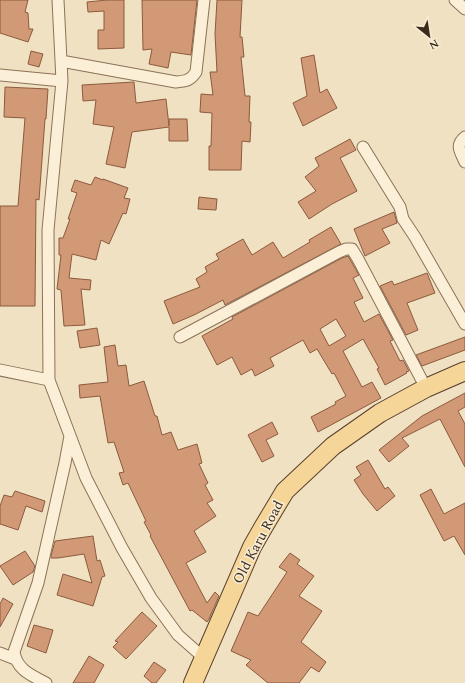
<svg xmlns="http://www.w3.org/2000/svg" width="465" height="683" font-family="Spectral,serif">
<rect width="100%" height="100%" fill="#f1e1c3"/>
<path fill="#d19976" stroke="#8c5a3d" fill-rule="evenodd" d="M0 0H28L25 12 28 13 29 29H33L28 42 0 33Z
M107 0H124V48L98 49V30H104V11L88 12 87 2Z
M142 0H197L191 55 171 52 168 68 149 64 152 49 143 50Z
M217 0H242L240 37H242L244 57H241L245 96H250L249 122H251L250 142 242 141 241 170H209V146H211L212 113 200 112 201 94 213 95 210 72H217L215 34Z
M31 51 43 54 39 67 28 64Z
M314 55 320 93 327 89 337 108 303 126 293 103 307 96 301 58Z
M134 82 136 103 166 99 169 126V119H187L188 141H169V127L132 132 125 168 106 164 114 127 93 124 96 100 83 101 82 85Z
M5 87 48 89 46 119H45L39 200 36 199 35 306H0V206H18L25 118 4 117Z
M350 139 356 150 340 158 357 191 332 204 309 219 298 202 316 191 305 177 319 166 315 158Z
M95 177 103 180V179L128 188 124 198 130 199 126 214 123 213 109 244 101 240 96 260 72 254 69 278 91 280 90 290 81 289 85 325 64 326 61 290 57 289 61 255H59V238H63L70 219H68L77 193 71 191 75 180 91 185Z
M199 197 217 199 216 210 198 209Z
M394 212 397 223 382 229 390 243 365 256 354 229Z
M331 227 341 244 225 305 223 300 194 315 173 324 164 301 200 287 196 279 207 272 205 267 219 259 216 254 243 239 252 255 273 242 283 258 310 242 309 240Z
M348 256 359 275 353 278 363 298 354 302 364 322 379 314 393 340 390 341 400 361 403 360 409 371 406 372 407 373 385 385 377 369 379 368 363 339 343 351 362 387 372 382 381 398 318 432 311 417 336 404 335 402 346 396 334 373 332 374 317 349 310 353 303 340 270 358 274 366 255 376 252 369 241 375 232 357 217 365 202 336 233 319 232 317 342 258ZM336 319 346 336 329 346 320 329Z
M427 273 435 293 407 303 418 330 406 335 380 286 392 281 394 285Z
M97 328 100 345 80 348 77 331Z
M465 337V350L422 366 416 355Z
M115 345 118 366 126 365 129 386 144 381 155 416H157L162 435 171 432 178 450 197 444 202 463 199 464 208 483 205 485 213 500 207 503 216 516 194 531 206 552 186 563 207 603 215 592 219 596 209 619 207 622 192 610 190 611 150 536 151 535 144 522 146 521 128 483 123 485 119 473 124 472 114 442 108 443 100 396 80 398 79 385 108 382 104 347Z
M465 393V407L458 411 465 424V467L440 419 402 438 409 446 389 462 379 450 422 416Z
M272 422 278 434 266 440 274 456 262 462 248 435Z
M368 460 385 489 388 487 395 496 377 511 363 494 354 480 361 475 356 467Z
M431 489 444 514 465 503V555L454 536 444 541 420 495Z
M15 491 45 501 42 512 26 506 18 530 0 524V506L4 495 12 497Z
M93 536 97 561 100 560 105 576 102 577 93 606 57 595 63 574 92 583 84 554 58 558H51V556L55 541Z
M25 551 35 566 33 572 13 585 0 566Z
M290 553 300 560 297 564 314 576 299 596 322 611 301 642 326 662 319 672 311 667 299 683H268L246 665 251 660 231 651 248 612 258 616 287 572 279 567Z
M3 598 13 604 0 627V604Z
M142 612 157 626 126 659 113 647 118 642 115 641Z
M34 625 53 630 46 653 27 646Z
M89 656 104 665 94 683H73Z
M154 662 166 670 156 683H152L144 676Z"/>
<g fill="none" stroke-linecap="round" stroke-linejoin="round">
<defs>
<path id="street" d="M455 0 465 9
M61 61 176 82C186 81 190 81 196 72L204 0
M0 75 62 81
M465 137C455 145 460 151 465 162
M363 147 400 207 403 219 415 237 465 324
M180 337 339 252 346 249H352L358 259 426 388
M0 370 49 380 86 478 122 548 151 598 178 635 204 658
M49 380 48 230 62 81 58 0
M0 653 15 659
M46 683C31 675 17 670 14 652L38 583 65 463 70 436"/>
<path id="primary" d="M193 683 252 547 264 526 285 491 333 446 380 413 426 388 465 371"/>
</defs>
<use href="#street" stroke="#8c7258" stroke-width="13"/>
<use href="#primary" stroke="#59402d" stroke-width="20"/>
<use href="#street" stroke="#fbefd7" stroke-width="11"/>
<use href="#primary" stroke="#f6d599" stroke-width="18"/>
</g>
<g text-anchor="middle" dominant-baseline="central" stroke-width="3" stroke-linejoin="round" paint-order="stroke">
<g font-size="14" fill="#3b2b1d" stroke="#f7ecd3">
<text transform="translate(258 542) rotate(-62)">Old Karu Road</text>
</g>
</g>
<g transform="translate(429 36) rotate(150)" stroke="#f7ecd3" stroke-width="3" paint-order="stroke">
<path d="M0-3L7 15L0 10L-7 15Z" fill="#3b2b1d"/>
<text y="-6" font-size="11" font-weight="bold" text-anchor="middle" fill="#3b2b1d">N</text>
</g>
</svg>
